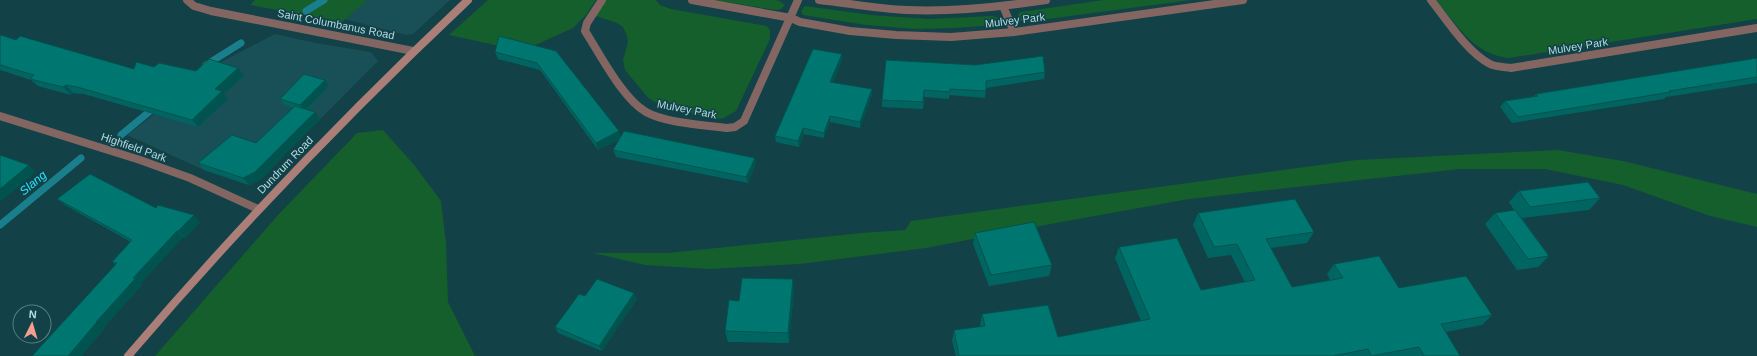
<svg xmlns="http://www.w3.org/2000/svg" width="1757" height="356" font-family="Arial,sans-serif">
<rect width="100%" height="100%" fill="#124148"/>
<path fill="#194f57" d="M361 0H450L413 34 406 35 344 19Z
M275 34 316 43 371 52 378 61 261 179 249 185 204 170 127 135 221 62Z"/>
<path fill="#145f2b" d="M255 0H367L342 22 250 5Z
M488 0H596L586 15 573 28 522 51 449 35Z
M606 0H656L660 5 671 9 767 26 770 30V39L736 111 724 118 717 119 664 107 648 98 625 70 623 60 628 42 627 36 623 27 617 23 596 16Z
M715 0H776L780 1 785 5 781 9 775 10Z
M1103 0H1191L1025 22 1019 20 1018 15 1019 13 1021 12Z
M1436 0H1757V19L1509 58C1473 54 1458 26 1436 0Z
M805 6 871 15 928 19 993 16 1000 19V22L996 25 955 28 915 29 866 25 803 15 801 11Z
M383 130 415 166 441 201 446 243 448 302 475 356H155L278 215 357 133Z
M1558 150 1623 161 1757 194V227L1710 216 1623 185 1545 169H1460L1189 199 1056 223 926 248 800 264 709 269 645 265 593 253H668L861 233 905 230 911 221 1356 160Z"/>
<g fill="none" stroke-linecap="round" stroke-linejoin="round">
<path stroke="#1a7f8d" stroke-width="7" d="M306 11 324 0
M206 65 241 43
M121 135 155 107
M0 225 81 158"/>
<path stroke="#836662" stroke-width="8" d="M187 0 194 6 211 11 413 51
M602 0 587 23 585 31C600 54 622 98 646 112 665 123 705 125 727 128L735 127 744 121 798 0
M692 0 791 18 800 22 850 31 896 35 951 37 1014 32 1243 0
M819 0C848 3 877 9 907 10 953 12 1000 7 1046 0
M1431 0C1447 20 1467 52 1490 64 1496 67 1504 67 1511 68L1757 28
M1003 6 1014 32
M0 116 140 160 190 178 258 209"/>
<path stroke="#ab7e77" stroke-width="8" d="M128 356C235 231 348 113 468 0"/>
</g>
<path fill="#006560" d="M0 36 134 69 154 67 244 75 224 94 228 99 198 127 84 94 73 93 71 95 38 86 31 80 0 70Z
M556 51 621 137 755 158 756 164 748 183 616 157 613 150 620 139 598 150 540 70 498 59 495 52Z
M1757 58V83L1666 97 1664 99 1512 123 1500 107 1505 101 1534 96 1536 94Z
M842 60 833 83 872 95 860 128 830 122 824 138 804 134 799 147 776 142 775 136Z
M886 60 1045 72 1044 79 986 88 985 98 949 95V99L924 97 923 109 882 107V100Z
M329 86 307 110 320 119 261 179 249 185 204 170 198 163 256 143 293 108 285 105 280 99Z
M1519 191 1600 198 1589 210 1522 218 1549 256 1538 267 1517 270 1485 224 1495 213 1514 210 1509 202Z
M57 199 156 208 200 222 185 238 183 237 140 284 142 285 104 327 105 328 81 356 116 265 112 262 131 242 65 205Z
M1198 213 1314 232 1307 243 1271 248 1292 287 1330 280 1327 274 1334 264 1399 288 1492 315 1482 325 1446 332 1460 356H956L952 341 954 330 981 327 980 325 982 314 1058 337 1141 321 1115 258 1119 247 1201 290 1245 282 1231 255 1208 258 1193 225Z
M975 233 1052 265 1049 276 989 286 973 244Z
M794 290 789 343 728 342 725 331Z
M585 296 637 299 602 351 558 333 555 327Z"/>
<path fill="#00534e" d="M842 54V60L831 88 830 82Z
M238 68 244 75 224 94 228 99 198 127 192 120 215 89Z
M325 80 329 86 305 111 300 105Z
M66 85 73 93 71 95 63 87Z
M872 89V95L860 128V122Z
M315 112 320 119 261 179 249 185 243 178Z
M830 116V122L824 138V133Z
M803 128 804 134 799 147 798 141Z
M619 131 621 138 598 150 596 143Z
M755 158 756 164 748 183 746 177Z
M29 165 36 172 0 202V189Z
M194 215 200 222 185 238 178 231Z
M177 231 183 237 140 284 142 285 104 327 105 328 81 356H68L96 322 133 278Z
M793 279 794 290 789 343 788 333Z
M634 293 637 299 602 351 599 346Z"/>
<path fill="#007670" stroke="#00534e" d="M1 35 16 40 20 36 134 69 136 62 154 67 159 63 196 71 209 59 238 68 215 89 222 91 192 120 77 87 66 85 63 87 30 79 34 75 0 65V36Z
M499 36 556 51 619 131 596 143 537 63 495 52Z
M813 49 842 54 830 82 872 89 860 122 830 116 824 133 803 128 798 141 775 136Z
M1043 56 1045 72 986 81V91L950 89V92L924 90 923 102 882 100 886 60 975 65Z
M1757 58V77L1669 91 1671 92 1518 117 1505 101 1538 96 1536 94Z
M304 74 325 80 300 105 280 99Z
M295 106 315 112 255 172 243 178 198 163 232 135 256 143Z
M624 131 755 158 746 177 613 150Z
M0 155 29 165 0 189Z
M90 174 156 208 158 205 194 215 178 231H177L133 278 135 279 96 322H97L68 356H32L117 263 112 262 132 240 57 199Z
M1588 182 1600 198 1530 207 1519 191Z
M1295 199 1314 232 1266 239 1292 287 1343 278 1334 264 1379 256 1399 288 1466 276 1492 315 1441 324 1460 356H1424L1419 347 1371 356 1368 349 1333 356H959L954 330 985 326 982 314 1048 305 1058 337 1150 319 1119 247 1177 238 1201 290 1255 280 1237 244 1214 247 1198 213Z
M1515 210 1549 256 1528 259 1495 213Z
M1034 222 1052 265 991 275 975 233Z
M742 278 793 279 788 333 725 331 729 300 739 301Z
M597 279 634 293 599 346 555 327 579 294 585 296Z"/>
<g text-anchor="middle" dominant-baseline="central" stroke-width="3" stroke-linejoin="round" paint-order="stroke">
<g font-size="11" fill="#b4dce3" stroke="#124148">
<text transform="translate(1015 20) rotate(-7)">Mulvey Park</text>
<text transform="translate(336 24) rotate(11)">Saint Columbanus Road</text>
<text transform="translate(1578 46) rotate(-9)">Mulvey Park</text>
<text transform="translate(687 109) rotate(11)">Mulvey Park</text>
<text transform="translate(134 147) rotate(19)">Highfield Park</text>
<text transform="translate(285 165) rotate(-46)">Dundrum Road</text>
</g>
<g font-size="12" font-style="italic" fill="#23e5fe" stroke="#124148">
<text transform="translate(33 183) rotate(-40)">Slang</text>
</g>
</g>
<g transform="translate(32 324) rotate(5)"><circle r="19" fill="#124148" stroke="#537f86"/>
<path d="M0-3L7 15L0 10L-7 15Z" fill="#f59d8f"/>
<text y="-6" font-size="11" font-weight="bold" text-anchor="middle" fill="#b4dce3">N</text>
</g>
</svg>
